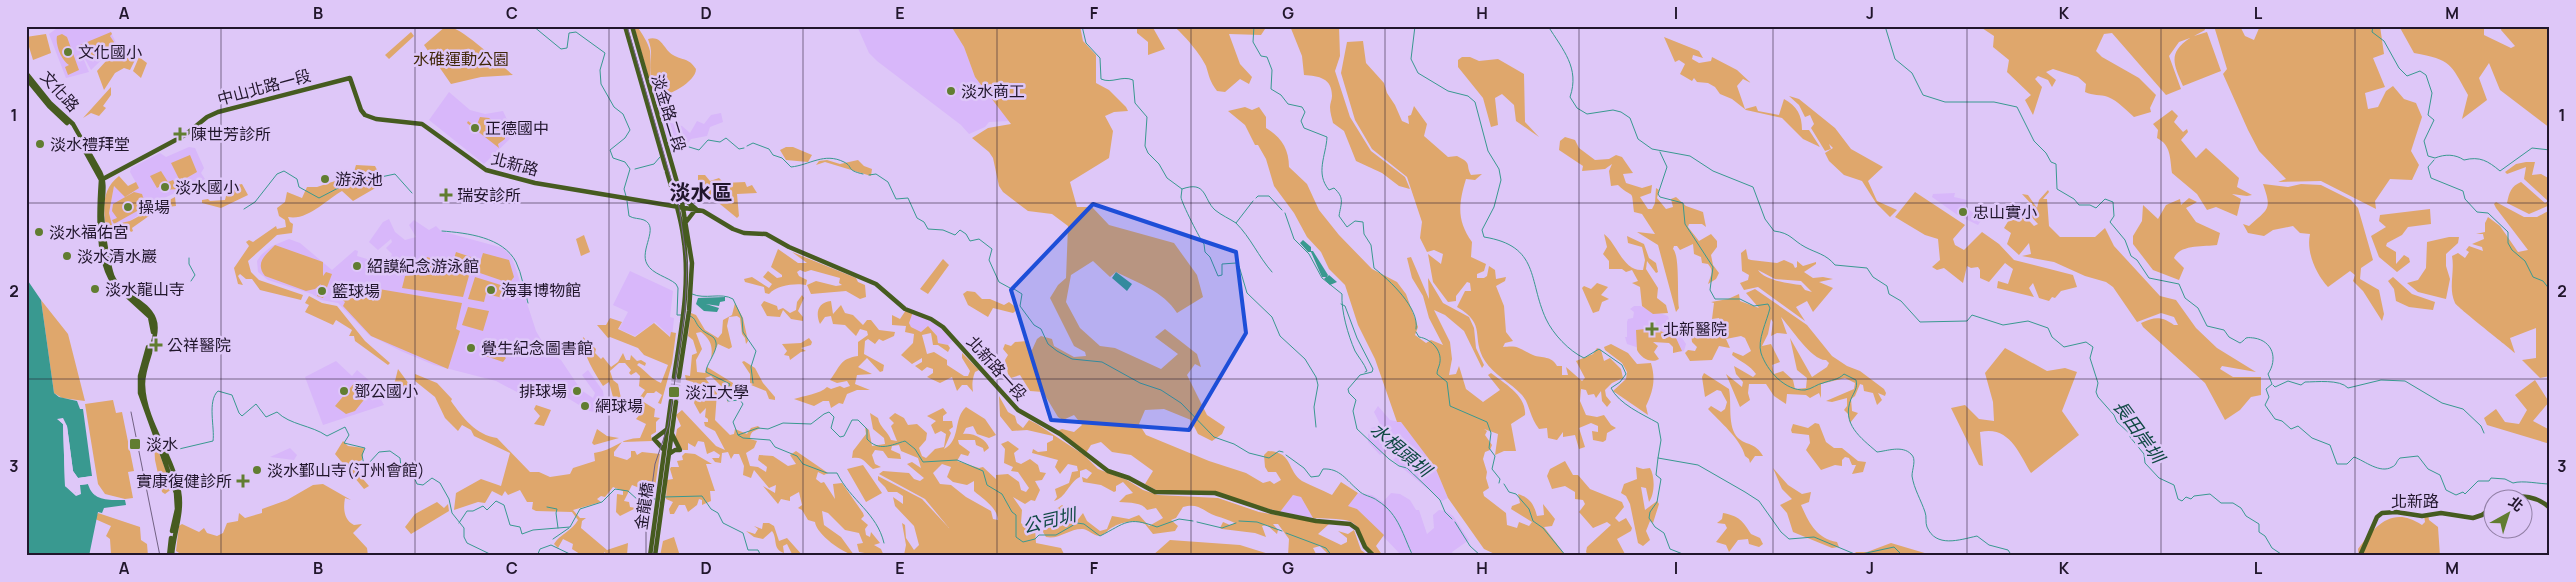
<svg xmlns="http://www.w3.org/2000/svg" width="2576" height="582" font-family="Manrope,'Noto Sans TC',sans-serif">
<rect width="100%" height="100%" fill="#dec7f8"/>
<path fill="#d8b7fa" d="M60 26H108L117 45 91 70 79 48 89 72 66 78 49 34Z
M857 26H951L964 47 975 77 1009 121 989 122 985 127 969 134 961 125 877 61 869 53Z
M449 92 470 110 485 114 503 111 514 135 484 164 429 120Z
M664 97 667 103 664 104 668 122 682 126 690 133 697 121 704 124 711 115 721 113 723 122 710 127 707 136 691 139 688 143 677 139 668 141 655 99Z
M189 147 195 148 204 168 201 173 205 179 160 200 130 221 112 226 109 213 114 186 139 188 130 172 131 168 160 153 166 157Z
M1955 193 1954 197 1967 200 1965 207 1982 219 1978 225 1959 216 1932 197 1933 194Z
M389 219 395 232 405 240 416 237 409 225 414 220 429 230 436 226 441 231 503 248 511 256 515 266 536 331 547 350 561 360 581 390 593 398 595 393 582 375 588 370 603 391 604 399 600 413 589 411 561 394 550 385 542 386 530 399 496 381 434 365 401 351 369 335 338 303 321 300 312 294 268 280 258 272 257 261 261 255 272 246 289 239 300 243 332 270 355 250 358 251 357 256 387 265 392 254 386 248 392 242 391 239 378 250 369 242 383 222Z
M630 271 673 291 670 317 674 318 672 338 655 322 635 336 619 329 628 312 613 305Z
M1634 306H1640L1668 316 1671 326 1675 327 1686 344 1684 351 1680 352 1676 342 1661 331 1639 348 1627 344 1625 337H1627V322L1628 319 1633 318 1634 312 1630 309Z
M913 312 935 320 955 339 948 345 938 343 937 336 928 326 921 333 911 327 909 323Z
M336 361 352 376 357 370 371 382 384 405 323 425 305 377Z
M1378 406 1390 420 1401 422 1418 444 1435 467 1448 498 1442 501 1393 460 1396 457 1388 450 1380 455 1368 442V434L1371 428 1381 426 1374 412Z
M290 448 297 455 294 460 270 457Z
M1358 493 1372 495 1383 502 1391 493 1400 494 1410 500 1416 510H1419L1427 534 1434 528 1433 515 1439 510 1446 511 1453 516 1469 540 1452 552 1454 556H1402L1357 509 1347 506Z
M1293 495 1301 497 1313 518 1280 512Z"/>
<path fill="#dfa76c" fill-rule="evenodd" d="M446 26C461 26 500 64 513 75L481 77 451 84 424 45Z
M634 26H637C642 34 648 42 650 51 652 68 646 78 659 92 657 87 652 82 651 75 649 61 654 54 648 39 662 35 663 49 673 55 683 61 688 57 696 69 696 82 668 96 655 99Z
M951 26H1080L1083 41 1096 55V83L1109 90 1126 107 1128 111 1114 112 1105 116 1113 131 1109 158 1070 182 1077 207H1092L1109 225 1174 243 1197 275 1203 297 1177 313C1163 291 1138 283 1116 272L1110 277 1093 261 1071 275 1066 302 1080 328 1100 346 1115 348 1161 369 1178 354 1155 337 1165 329 1197 354 1201 367 1195 364 1187 375 1207 415 1225 427 1222 434 1212 441 1198 434 1191 420 1164 409 1145 410 1139 424 1146 435 1209 461 1246 473 1263 483 1270 481 1274 484 1281 480 1276 472H1268L1265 467 1264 455 1268 451C1293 452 1287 471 1302 481 1311 486 1323 490 1332 495L1341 482 1358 493 1348 506 1357 509 1384 535 1376 546 1383 556C1359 556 1368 528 1349 521 1339 518 1324 519 1313 518L1301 497 1293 495 1280 512 1214 493 1156 490 1145 484 1153 471 1131 455 1112 452 1101 442 1091 445 1086 453 1057 431 1062 429 1074 432 1082 425 1074 415 1063 420 1058 417 1043 392 1030 391 1020 375 1011 378 1008 374 1005 360 1008 355 1003 349 1005 344 1011 346 1015 342 1027 341 1028 348 1032 350 1037 339 1041 336 1052 339 1054 346 1074 357 1086 356 1085 352 1074 346 1050 298 1058 285 1066 278 1068 226 1052 214 1028 211 1003 192 999 186 993 158 989 152 972 138 988 128 1011 124 975 77 964 47Z
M1137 26H1152L1165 49 1148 55V42L1137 33Z
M1173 26H1267L1261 35 1229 34 1240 64 1252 77 1249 84 1240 79 1225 92 1217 91C1210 82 1209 76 1206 66 1201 55 1183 33 1173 26Z
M1290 26H1339L1340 56 1335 71 1350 117 1371 151 1405 177 1410 189 1399 186 1382 173 1356 161 1344 131 1333 123C1332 118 1330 113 1330 107 1330 103 1332 100 1332 96 1332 78 1319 76 1304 75L1302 56Z
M1979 26H2204L2205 30 2194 36 2207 32 2221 71 2183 86C2174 65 2167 53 2190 38L2179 42 2169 56 2181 89 2166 95 2112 33 2104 34 2096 51 2102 57 2139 78 2156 95 2150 108 2151 112 2134 117C2126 110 2118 101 2108 97 2100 94 2093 96 2085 92L2086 84 2078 77 2053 69 2046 72 2056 80 2052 87 2048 80 2038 76 2035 79 2042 87 2033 115 2025 100 2031 95 2007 72 2009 60 1993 47 1994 36Z
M2214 26H2240L2245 36 2254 40 2260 26H2380L2384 54 2373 58 2385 87 2365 93 2368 109 2378 107 2386 91 2393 86 2404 99 2416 103 2422 117 2411 151 2419 165 2412 180 2390 179 2375 201 2376 209 2321 181 2278 182 2286 179 2259 151 2248 130 2223 74 2227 69Z
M2399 26H2484V35L2511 48 2515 46 2501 30 2502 26H2550V128L2500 90 2489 63 2479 78 2487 100 2462 119 2468 95C2450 63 2452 60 2414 53Z
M111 32 112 34 110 36 114 42 112 50 93 58 85 54 83 46 80 45Z
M411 32 414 36 389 59 385 55Z
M46 34 51 53 33 60 26 37Z
M62 34 67 37 79 70 68 75 65 67 69 65C62 61 55 45 57 36Z
M1664 37 1699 51 1703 58 1693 55 1692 59 1699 63 1711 61 1712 57 1737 70 1751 83 1743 79 1737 86 1745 109 1756 106 1758 111 1779 115 1784 99C1797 106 1802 115 1802 130H1809L1820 147 1803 139 1782 118 1746 110 1732 99 1720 94 1715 87 1708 83 1697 82 1694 78 1692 81 1680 74 1685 64 1679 60 1675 62Z
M1363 41 1366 63 1384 83 1387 93 1395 105 1402 121 1409 124 1408 116 1411 115 1414 106 1427 124 1424 136 1448 157 1457 156C1473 164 1465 164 1471 175L1482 174 1475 180 1466 179C1458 205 1457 221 1472 242L1471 257 1486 264 1484 271 1477 274V278H1484L1487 276 1489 266 1495 270 1496 279 1506 277 1505 281 1496 286 1504 306 1506 332 1513 341 1505 343 1503 347C1520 345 1519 349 1533 355 1543 359 1551 355 1557 366H1562V375H1568L1566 367 1582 381 1585 378 1576 361 1593 354 1597 348 1601 350 1604 361 1610 358 1621 369 1623 378 1612 383 1605 390 1606 396 1611 402 1607 407 1602 401 1601 391 1596 398 1594 394 1588 395 1586 390 1581 389 1580 401 1586 415 1597 417 1604 415 1611 425 1616 428 1607 433 1606 440 1603 442 1593 440 1592 431 1598 432V426L1591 423 1579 428 1585 447 1579 449 1575 435 1563 437V432L1557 440 1548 438 1547 428 1539 429C1529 416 1530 404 1522 395 1511 383 1494 375 1485 361 1470 337 1488 325 1457 307L1465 291H1471L1470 283 1467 282 1456 296V301L1448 302 1433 282 1428 254 1441 264 1443 254 1434 250 1427 252 1420 238 1422 222 1407 177 1372 149 1355 120 1341 73 1347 42Z
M120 49 137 56 130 70 124 68 115 73 104 90 97 71 116 50Z
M139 57 147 63 141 78 133 71Z
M1462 57H1470L1479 61 1498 59 1524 74 1525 122 1539 137 1516 121 1514 105 1502 94 1495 98 1498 125 1491 127 1483 98 1458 67V60Z
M111 87V95L103 106 106 108 99 116 91 113 83 118Z
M1789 96 1799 99 1835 128 1851 149 1883 167 1868 181 1877 201 1897 210 1890 217 1876 203 1862 181 1844 175 1829 161 1825 153 1833 148 1829 144 1831 149 1825 151 1811 128 1814 124 1810 115 1805 117 1799 105Z
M1245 107 1252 110 1259 107 1266 117V128C1281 137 1289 149 1289 167L1307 184 1319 210 1339 235 1372 269 1397 282 1406 294 1418 327 1415 335 1426 343 1431 340 1443 345 1429 318 1423 296 1412 278 1407 258 1411 257 1429 299 1428 278 1443 303 1469 317 1474 328 1476 348 1484 365 1482 368 1464 331 1445 315 1434 310 1450 342 1452 359 1449 375 1456 374 1459 366 1466 389 1483 402 1500 390 1488 375 1491 373C1504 383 1527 396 1525 415L1511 424 1516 451H1504L1495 455 1498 434 1484 429 1487 431 1485 435 1492 445 1490 450 1485 452 1483 459 1487 472 1486 478 1489 488 1483 492 1484 496 1506 513 1507 525 1517 528 1519 522 1529 526 1532 522 1511 509 1512 506 1520 503 1518 494C1531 498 1534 505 1537 516L1544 515 1543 504 1555 519 1552 526 1544 527 1566 556H1499L1484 549 1448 498 1435 467 1401 422H1397L1375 359 1358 325 1345 285 1329 269 1321 252 1307 237 1294 213 1274 186 1266 159 1258 145H1255L1245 125 1228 111Z
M2172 110 2178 116 2174 122 2183 132 2187 129 2188 132 2181 140 2196 158 2206 148 2239 178 2237 187 2252 195 2247 196 2232 194 2241 199 2237 216 2216 207 2207 210 2197 194 2172 173C2170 158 2171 145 2157 138L2158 130 2153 124Z
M480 117 489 118 505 132V139L498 144 499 148 467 123 468 121 476 127Z
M1565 137 1575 140 1579 148 1595 160 1609 159 1616 155 1622 157 1633 173 1623 174 1626 183 1642 188 1652 185 1651 193 1640 197 1648 209H1652L1655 203 1656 188 1659 190 1657 198 1666 209 1673 207 1671 199 1676 197 1686 206 1703 212 1706 227 1702 224H1689L1688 227 1699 241 1711 234 1717 241V247L1711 255 1713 265 1719 273 1716 279 1708 284C1710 276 1715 272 1708 264L1702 263 1701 257 1694 254 1693 244 1680 250 1677 246H1674L1673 249C1680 255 1677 296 1679 308L1676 312 1658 245 1637 232 1655 234 1642 214 1634 212C1631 186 1635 201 1618 185L1611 186 1609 171 1612 164 1605 169 1582 171 1583 166 1559 150 1560 141Z
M786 147H793L812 155 808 162 786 160 780 150Z
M190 155 197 172 183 180 179 179 171 163Z
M827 160 840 164 858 160 864 166 872 169 871 176 825 162 816 165 819 161Z
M2526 162H2535L2532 175 2541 174 2550 179V205L2529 214 2507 203C2509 193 2511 186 2521 182L2545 203 2548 201 2524 179 2526 167 2507 174 2505 172 2516 164Z
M356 165 375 166 384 183 353 201 342 191C327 199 308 221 288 217L290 222 293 224 292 233 277 235 248 261 251 272 259 280 303 295 301 300 260 290 252 279H246L240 274 238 276 243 285 238 284 234 268 249 246 246 242 249 240 253 242 276 226 277 229 286 227 285 220 279 216 277 208 285 202 287 192 302 198 307 187H317L353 175Z
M161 171 168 182 173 180 178 189 165 190 162 185 157 188 150 176Z
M698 175H705L710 181 719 178 724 183 745 182 747 187 752 185 757 193 737 194 739 216 737 218 698 186Z
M119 176 128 186 136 182 139 188 125 197 114 186 109 213 112 225 130 221 175 197 176 206C159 207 145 219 132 228L133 231 131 232 126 226 106 228C103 207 102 189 119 176Z
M242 184 248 195 221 208 202 203V200L208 199 210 201 225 200 226 196 233 193 232 186Z
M2263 184 2288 187 2301 184 2321 185 2351 200 2358 208 2373 260 2361 268 2360 279 2379 290 2384 314 2382 321 2363 291 2353 281 2355 275 2350 271 2328 287C2316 274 2306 252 2310 234L2300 233 2293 226 2273 230 2264 236 2248 233 2243 224 2249 226C2269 208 2272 210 2263 184Z
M2048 190 2049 192 2043 199H2047L2049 226 2060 237H2095L2105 228 2114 246 2160 296 2176 300 2196 328 2217 348 2256 372 2222 366 2220 369 2233 377H2261V395L2251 397 2240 410 2225 420 2205 383 2143 327 2141 323C2155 317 2161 316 2174 325H2178L2174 317 2161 313 2137 322 2113 287 2106 282 2085 276 2054 262 2022 256 2031 254 2029 243 2019 255 2007 244 2011 233 2004 228 2012 215 2006 210 2011 202 2034 226 2038 224 2028 213 2034 207 2022 194 2028 195 2037 208 2039 200Z
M134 192 142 194 146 206 114 224 112 220 117 218 112 211 113 204Z
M1915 192 1965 225 1953 239 1955 245 1964 250 1982 232 1999 244 2014 260 2073 275 2077 287 2061 291 2055 298 2052 297 2049 301 2039 298 2033 283 2029 288 2034 297 1997 288 1998 281 2008 284 2013 269 2005 263 1989 282 1980 278V270L1978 267 1971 268 1967 266 1963 283 1944 268 1937 270 1932 267 1940 260 1938 239 1925 235 1895 217Z
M2189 198 2197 202 2186 208 2196 222 2220 233 2217 245C2204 247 2180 244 2174 258L2184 268 2179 280 2153 270 2133 244V236L2142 221 2143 205 2158 219 2166 205 2180 199 2181 205Z
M2496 202 2524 217H2537L2550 210V376L2540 378 2522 360 2536 358V328L2510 338 2515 353C2506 345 2457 307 2455 303 2448 288 2455 272 2452 256L2458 253 2465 258 2469 252 2466 250 2469 246 2483 251 2482 247 2472 244 2484 239 2483 234H2476L2485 232V223L2488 217 2500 226 2518 252 2528 250 2496 208 2494 204Z
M2430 209 2431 224 2408 227 2402 235 2387 243 2386 246 2396 252V264L2404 255 2409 258 2410 262 2397 272 2379 257 2371 236 2386 227 2379 221 2380 215Z
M1604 234C1617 243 1623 272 1643 270L1645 260 1642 247 1628 243 1627 236 1644 244 1649 258 1656 263 1658 272 1656 273 1647 261 1646 269 1658 288 1657 298 1666 305 1668 313 1653 314 1642 306 1640 287 1632 283 1638 281 1632 270 1626 272 1622 269H1609V261L1603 254 1607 247Z
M584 235 590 252 581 256 576 239Z
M2449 237H2459L2458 243 2446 254V266L2450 279 2446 299 2418 292 2407 283 2418 280 2426 268 2427 242Z
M275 245 323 262V276L326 272 332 274 323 298 317 296 321 284 315 289 306 291 265 276C254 262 267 254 275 245Z
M778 249 798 263H807L792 252 856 278 858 282 865 285 866 297 860 299 846 291 811 294 807 285 816 281 836 286 842 285 839 283 840 278 811 270 805 272 800 270 797 272 799 276 807 280 806 285C796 283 777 285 769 294L765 293 764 287 745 282 744 279 752 277 769 288 772 284 763 277 768 271 777 278 782 277V275L771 267Z
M1746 249 1748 259 1751 260 1777 263 1784 260 1793 264 1795 268 1797 267V261L1803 266 1816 262V264L1804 272 1813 278 1823 277 1833 279 1819 282 1833 288 1813 312 1807 301 1796 307 1805 321 1758 287 1744 290 1740 283 1748 280 1749 275 1742 271 1741 253ZM1758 270 1775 279 1801 281 1812 292 1805 290 1801 285C1789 284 1764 280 1758 270Z
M456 252 474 258 463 297 402 288 405 276 422 273 427 257 452 265Z
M483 253 509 260 514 277 511 281 506 282 477 272Z
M943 259 949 265 928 294 920 289Z
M475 277 504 286 503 298 486 294 484 302 468 299Z
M2393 277 2412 294 2435 302 2433 310 2409 307 2396 301 2394 289 2388 281Z
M1597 283 1608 287 1601 295 1609 299 1602 302 1599 311 1593 313 1582 288 1584 286 1591 289Z
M355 285 462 303 456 329 460 331 448 369 371 336 343 306 345 302 339 297 342 290 351 292Z
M1755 289 1807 325 1832 356 1847 366 1860 371 1884 389 1886 393 1885 396 1878 393 1882 400 1877 405 1873 393 1864 391 1863 385 1860 384 1855 396 1851 399 1852 411 1858 413 1850 423 1848 414 1844 410 1847 406V398L1832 402 1826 401 1854 389 1855 383 1845 378 1821 384V398L1819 393 1810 398 1806 395 1787 394 1786 404 1774 396 1766 384H1749L1748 393 1750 400 1740 407 1726 374 1742 387 1743 382 1736 374 1734 366 1753 377 1756 374C1750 365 1741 362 1732 355L1733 352 1743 356 1751 351 1745 338 1741 336 1726 339 1730 348 1719 346 1712 360 1690 361 1685 353 1688 350 1695 351 1697 347 1692 342 1691 334 1696 338 1709 331 1713 334 1725 329 1719 318 1712 319 1714 303 1711 302 1728 299 1739 294 1740 301 1759 308 1746 293ZM1781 317C1791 328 1812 361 1826 360L1829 363 1827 367 1812 377 1790 338 1797 370 1807 378 1806 388 1795 389 1793 380 1783 371 1774 374 1772 365 1780 362 1771 344 1762 346 1768 334 1771 319 1773 322 1771 336 1777 333 1787 334Z
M967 291 975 292 982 299H990L1004 305 1009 302 1018 309 1013 313 993 308 988 317 968 305 963 294Z
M802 295 804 298 798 311 803 317V321L791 319 783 310 780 317 767 316 761 305 764 301 777 306 778 310 783 308 790 313 796 310 797 302Z
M309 296 322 303 337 306 365 341 390 363 388 365 355 341 354 336H349L352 330 336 320 333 325 307 313 305 312 309 305 305 303Z
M41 300 68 334 85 401 62 398 54 393Z
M831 301 833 314 841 305 845 313 853 315 863 325 867 320H871L879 330 895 332 894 336 883 341 879 339 875 344 868 339 865 341 864 354 884 365 883 371 880 372 867 358 858 367 872 374 857 375 855 384 870 390H857L847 394 843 404 839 403 831 408 829 401H823L814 406 794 399C803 396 820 394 827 387L831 389 840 386 844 388 850 386 847 381 837 383 830 380C841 366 839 359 858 356V342L868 335 867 331 860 329 856 336 845 325 833 324 831 316 825 317 820 324C815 313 818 302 831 301Z
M735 303 743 318 748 341 746 344 745 338 742 334 740 318 737 316 729 317 727 326 732 347 729 349 718 344 711 359C713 346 711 340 701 332L696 333 702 349 696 360 697 372 705 373 707 367 733 383 727 403V389L722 387 711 376 705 378 717 393 715 420 730 435 734 434 735 429 747 434 751 428 758 426 760 428C756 431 750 430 750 439L757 441 754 448 746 453 750 466 758 467 766 472 767 467 758 460 759 455 773 456 788 466 796 464 790 455 796 451 828 473 824 475 818 472 816 479 821 483 824 482 835 499 833 484 842 483 863 513 864 516 861 519 868 525 865 529 866 535 870 537 871 532 880 543 874 545 881 549 884 556 879 553 876 555 859 552 857 544 863 543 859 533 845 530 828 513 822 511 824 525 841 537 854 555C844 554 816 534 815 522L808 520 802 510 798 508 802 505 799 492 790 497V501L781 499 778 504 763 486 775 493 776 485 769 488 754 470 751 478 743 475 744 466 739 454H734L731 459 728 452 722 453 721 463 715 462 712 458H719L720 455 714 451 707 454 704 442 698 441 695 447 688 443V450H683L675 441 677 429 681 426 676 415 682 410 716 446 725 450 715 431 705 426 704 422H708V419L705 417 706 408 700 414 694 403 697 392 705 402 693 382 686 380 685 375 690 376 692 355 697 353 693 340 688 336 691 313 696 315 705 330 718 338 722 333 723 320 732 315Z
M468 307 489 311 483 331 462 325Z
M906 310 913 312 909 323 911 327 921 332 928 326 937 336 938 343 948 345 950 348 948 352 938 345H933L931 333 922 335 927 354 934 352 947 360V365L964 376H968L970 371 962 358V353L979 370 975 372C972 380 972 385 973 392L967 385H962L957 391 952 377 940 383 927 377 933 373V369L927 367 922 371 915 366 922 362V358L912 364 901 355 913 343 914 334 905 332 906 326 892 325V315L900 319Z
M610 318 622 322 618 329 635 337 654 323 670 337 671 332 676 333 672 363 661 404 658 403 662 395 656 391 654 393H647L642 401 655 409 654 417 660 418 656 422V432L651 435 652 441 622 442 614 452V456L627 460 631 457V451H635L637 455 642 452 660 454 652 507 645 500 647 491 632 485 624 501 629 502 630 507 636 508 620 516 616 512 617 494 623 495V491L613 487 605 497 601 496 597 499 601 502 573 510 580 518H586L582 521 581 528 607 550 628 543 627 555 629 556H606L605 552 600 556 594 553 583 556 572 549 573 544 563 539 558 548 554 544C560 534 572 531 578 520L572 512 536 511 532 509 533 502H527L520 490 508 495 505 491 502 496 492 491 485 503 478 502 454 510 456 493 481 479 501 486 510 453 474 436 471 430 462 425 458 431 445 418 435 397 415 381V374L437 383 452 399 451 401C463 418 476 435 497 438L530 472H539L550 477 570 474 573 468 595 461 594 453C615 450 620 438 640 438L646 424 636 419 642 412 634 409V407H638V400L645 390 639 386 640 376 636 372 631 375 629 373 631 370 625 363H619L610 371 613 380 618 384 622 403 614 401 609 382 603 386C594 372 582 354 583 337L596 349 595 353 601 359 603 357 611 367 618 362 623 353 626 360H630L631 355 637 361 641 360 646 363 645 366 639 363 637 365C646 371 651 379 661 383L668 365 644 355 638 348 610 337 608 338 597 325H606Z
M1654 328 1676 338 1682 351 1673 353V347L1669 343 1653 342 1658 346 1654 352 1659 359C1651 364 1641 358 1637 350L1636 330Z
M809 338 812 342 811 345 801 348 806 351 801 352 790 360 789 356 784 355 787 351 782 344 801 343Z
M487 340 497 343 499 347 497 350H502L501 354 506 358 503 362 483 355Z
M1611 344 1628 353 1637 364 1651 363C1656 380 1653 391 1646 406L1648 415 1613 391 1626 379 1627 372 1622 363 1605 350 1604 347Z
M2005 348 2047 371 2065 368 2077 372 2062 411 2079 435 2031 473C2019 453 2009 425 1980 432L1983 466 1979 465 1951 408 1965 405 1979 419 1994 421 1993 402 1985 373Z
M744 361 755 368 763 383 775 397V400L769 399 766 391 751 385 753 384 750 383V374L742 362Z
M398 369 409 384 410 394H404L394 385Z
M1704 373 1729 389C1732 403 1727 427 1738 438 1747 446 1755 442 1763 456H1755L1750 463 1749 459 1745 456C1741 439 1719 421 1708 409L1711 406 1721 412 1725 409 1727 402 1721 391 1717 390 1705 397 1702 377Z
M2535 380 2549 402 2533 421 2550 430V444L2487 425 2484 418 2496 409 2505 422 2519 424 2527 410 2515 395Z
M356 381V385L365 389 367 396 355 411 346 414 335 406Z
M999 396 1008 412 1015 416 1017 423 1023 428 1029 420 1037 424 1084 455 1098 469 1127 480 1143 490 1158 495 1218 498 1259 512 1329 524 1318 534 1341 545 1347 542V538L1338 531 1348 534 1354 530 1361 550 1369 556H1330L1320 546 1313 548 1317 556H1288L1289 539 1278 524H1273L1278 530 1277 534 1267 525 1262 526 1266 537 1255 533 1222 529 1220 528 1223 522 1230 525 1235 523C1229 520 1223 518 1216 516 1204 512 1199 502 1183 507L1176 518 1171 520 1178 526 1175 531 1153 534 1145 524C1135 519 1121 522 1111 528 1108 530 1105 534 1102 535 1095 538 1090 530 1083 529 1070 528 1059 540 1046 537L1043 532 1047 516 1062 505 1070 512 1068 520 1076 522 1083 513 1087 521 1100 531 1107 529 1112 516 1129 519 1139 515 1149 526 1163 518 1156 508 1147 510C1142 502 1130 503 1119 502L1126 495 1133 493 1123 482 1116 486V491L1114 492 1101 485 1083 482 1082 477 1087 479 1092 473 1086 469 1080 471V477C1069 482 1066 498 1054 501L1057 497 1055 489 1069 483 1072 472 1078 471 1077 466 1068 464 1060 474 1055 467 1058 460 1032 453 1033 449 1038 452 1047 451V443L1053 440V436L1027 430 1012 431 1000 416Z
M113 400 116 413 122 412 134 471 128 472 133 498 125 499 105 494 98 484 85 404Z
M536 405 551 410 544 426 534 424 540 416 534 409Z
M966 407 985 419 996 435 989 438 977 434 973 426 966 428 963 434C972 432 987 439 989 448L984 452 983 448 976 445 975 440H958L959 444 970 452 968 456 961 454 957 461 979 468 983 467 996 479V475L1008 474 1019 482 1021 490 1026 492 1029 488 1018 472 1011 471 1013 467 1004 463 1005 449 1001 444 1008 441 1019 449 1014 453 1016 462 1021 464 1030 459 1038 465 1040 472 1046 473 1042 480 1035 481 1040 490 1035 501 1031 500 1025 504 1013 497 1022 510 1021 523 1025 527 1027 526 1030 515 1034 514 1036 543 1061 548 1065 556H983L980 553 982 556H921L918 553 913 556 904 555 906 545 902 523 905 525 906 538 914 550 919 545 914 526 895 506 893 497 903 504V496L897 492H888L885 487 878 480V476L922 499 949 528 925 499 879 474 883 471 909 473 914 479 920 481 924 478 907 464 912 462 921 468 918 458 901 451 899 445 892 446 891 450 900 454 901 459 888 458 883 451 875 450 872 455 875 464 881 467 873 469C865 463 864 456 852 458L853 451 866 434 865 427 869 430 872 446 885 444 884 438 873 429 870 413 878 418C880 428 888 431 891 440L897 441 891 426 894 423 889 418 895 413 904 418 908 425 917 424 927 433 926 440 919 448 922 456 926 458 935 449 944 447 946 434 941 431 935 434 931 425 936 421 927 416 943 408 947 413 943 416V421H952L953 427 949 430 951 433 944 449C961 441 953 418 966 407ZM942 464 951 467 947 477 953 482 967 485 974 481V491C983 499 997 507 998 520L993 519 991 511 966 497 951 485 940 484 933 473Z
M1815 423 1819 424 1826 442 1834 448H1842L1858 461 1866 462 1863 472 1852 474 1856 465H1852L1849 458 1845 457 1842 460V466L1835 465 1821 470 1806 450 1810 443 1809 435 1792 433 1791 430 1793 424 1808 428Z
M597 429 607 436 619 438 594 445 592 443Z
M154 441 173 488 165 494 162 492 155 460Z
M343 441 348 446 364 448 362 460 351 465 369 486 364 489 335 454Z
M685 453 695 454 712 464H706L715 491H710L711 501 702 505V500L699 499 697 505 688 512 685 505H679L674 514H670L669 509 673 502 666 499 667 480 673 479 670 469 671 467H679L677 461 683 460 682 456Z
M1565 461 1573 475H1578L1590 489 1622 502 1624 507 1615 518 1619 522 1626 518 1632 528 1631 531 1617 539 1626 556H1589L1586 552 1587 547 1611 525 1607 522 1593 528 1579 512 1585 504 1583 500 1575 499V492L1565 486 1552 489 1547 476 1550 469Z
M863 465 882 493 866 502 847 469Z
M1636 467 1643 469 1650 468C1655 476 1655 494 1649 502L1646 488 1641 487 1645 510 1657 501 1659 504 1653 523 1650 521 1646 531 1650 540 1643 546 1638 543 1630 504 1626 496 1621 493 1624 484 1637 479Z
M1773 468 1788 485 1802 494 1811 492 1809 502 1801 505C1809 523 1816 538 1837 542L1839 547 1832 548 1793 532 1787 513 1780 505 1792 499 1782 489Z
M323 484 351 500 345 498C343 509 344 520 354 525L362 524 353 533 367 548 368 556H184L176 551 179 526 182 524 199 532 204 528 207 533 217 536 223 533 227 523 238 521 239 513 245 518 262 513V509L287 500 313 485Z
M437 502 444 508 448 504 449 511 411 534 405 527 415 514Z
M98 513 140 527 141 540 147 544 148 556H102V554H111L110 539 106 536 111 526 95 519Z
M1723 513C1739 516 1743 521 1751 534L1760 538 1763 544 1759 547 1749 544 1748 539 1738 540 1729 552 1726 545 1716 542 1727 528 1725 524 1717 523 1722 519Z
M2428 514 2429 520 2438 527 2440 556H2359L2358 549C2375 526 2392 505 2422 525L2425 522 2424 515Z
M763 523H769L774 526 779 541 787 538 803 556H793L787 544 783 546 784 553C772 549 778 539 772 531L763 539 754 537 746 531 755 534 758 529 754 526 762 529Z
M674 537 680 556H660L663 541Z
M1170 540 1240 545 1275 556H1152Z
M1891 543 1928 554 1929 556H1908L1903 553 1898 556H1852L1856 552H1867Z"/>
<path fill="#399990" d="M1303 240 1311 247V251H1313L1328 275 1327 277 1329 275 1337 282 1330 285 1324 279 1326 277H1322L1311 252H1308L1300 243Z
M1116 272 1132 284 1127 291 1112 278Z
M26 278 41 300 54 393 59 397 77 401 80 409H83L92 476 78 478 73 471 67 426 58 419 63 424 65 486 79 495 80 485 88 484C93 502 110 500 125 500L126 505 104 508 102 513 98 512 89 556H26Z
M725 297V301L720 302 719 306 706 304 719 308 717 312 704 311 696 304 698 298Z"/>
<path fill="#dec7f8" d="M63 418 67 426 73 471 78 478 92 476V479L77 481 71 473 67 439V484L76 493 78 483 89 481 95 496 88 484 80 485 81 494 76 496 65 486 63 424 57 419Z"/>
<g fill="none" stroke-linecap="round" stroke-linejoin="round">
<path stroke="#399990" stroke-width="1" d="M533 26 561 49 567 48 569 33 576 32 605 53 600 70 601 84 614 107 623 114 630 130 625 138 610 150 613 158 625 162 630 169 624 189 626 196
M1082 26 1086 43 1100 58 1101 79C1112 84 1122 75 1133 80L1135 103 1147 117 1145 146 1148 153 1159 164 1167 178 1182 189C1182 192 1181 194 1181 197 1181 202 1201 241 1204 244L1205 252 1210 257 1218 276 1222 275V264L1236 263 1239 266 1247 293 1272 317 1280 336 1305 359 1316 377 1318 385 1314 407 1316 427
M1254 26 1253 42 1261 56 1267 57 1272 70 1271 89 1281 95 1288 104 1302 107 1305 112 1301 121 1304 128 1327 137C1326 156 1315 173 1329 190L1334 188C1345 198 1341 203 1339 216L1347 227 1355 221 1363 222 1364 234 1371 245 1374 268C1389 280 1420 308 1416 329
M1415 26 1411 59 1418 73 1448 91 1468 96 1475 102 1488 151 1499 169 1501 180 1494 207 1482 230 1484 237C1540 246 1528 280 1546 319 1553 334 1569 351 1584 358L1599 349 1622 365 1626 374 1620 382 1611 388C1619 404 1642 414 1658 423L1661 440 1658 458 1698 465 1745 492 1759 501 1781 532 1789 539 1814 537 1857 555 1894 547 1901 554 1915 556
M1548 26C1563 50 1580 68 1570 97L1577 108 1587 114 1613 110 1621 112 1630 118 1638 139 1652 149 1690 156 1713 171 1753 187 1765 219 1774 231C1791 233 1792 240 1805 247 1816 253 1826 254 1835 265L1867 268 1873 277 1887 286 1889 294 1901 301 1920 322 1967 321 1972 315 2003 325 2028 321 2048 328 2052 337 2064 347 2086 342 2093 347 2090 358 2098 383 2096 392 2098 397 2114 415 2117 422 2130 434V437L2144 454 2145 463 2159 478 2174 485 2178 499 2182 501 2186 497 2191 499 2194 496 2210 494 2221 503H2233L2241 508 2246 516 2259 524V532L2265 536 2272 548 2284 556
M1885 26 1895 59 1912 73 1923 95 1945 102H1994L2017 107 2034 141 2046 153 2051 162 2056 164 2057 189 2074 199 2079 205H2090L2096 208 2105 199 2113 202 2114 216 2110 222 2125 240 2131 256 2137 260 2149 278 2179 284 2185 298 2198 308 2207 326 2224 330 2229 337 2240 343C2242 342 2244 340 2246 338 2249 337 2252 338 2254 338 2273 341 2278 359 2268 374L2272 384 2266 389 2269 397 2265 405 2275 419 2282 421 2291 429 2298 426 2312 438 2330 445 2337 464H2347L2354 457C2365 461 2380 474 2392 467 2397 465 2396 461 2400 458L2418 456 2428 469 2440 475 2446 490 2456 495 2463 492 2465 494 2478 481H2489L2491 478 2505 479 2513 483C2523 480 2539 484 2550 484
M2373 26 2372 32 2384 41 2399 68 2407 76 2420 71 2426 75 2432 93 2428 115 2434 120 2424 141 2428 156 2435 158C2445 154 2455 154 2464 160 2480 156 2488 161 2500 171L2532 148 2550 150
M669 145 676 143 699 150 708 140 720 142 726 138 739 149 744 148
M747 146 753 143 769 149 773 155 782 158 791 167C810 165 824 152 844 162 854 167 845 170 863 174
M1660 152 1667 167 1658 194 1660 197 1683 203 1685 224 1713 267 1710 290 1715 299H1740L1754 306 1768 304 1770 308C1767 321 1757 340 1761 353 1767 371 1785 391 1805 390 1812 389 1817 384 1823 383 1831 380 1838 380 1844 374L1856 380C1858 388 1854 392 1851 399 1841 424 1861 438 1877 452 1887 451 1902 445 1911 454 1917 459 1912 469 1912 476 1914 489 1921 500 1925 512 1927 517 1925 522 1927 527 1936 548 1959 540 1977 536L1989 545 2008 550 2012 556
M2434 160 2428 167 2431 178 2463 191 2465 199 2477 212 2488 213 2508 232V243L2512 250 2525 261 2533 277 2543 281 2550 290
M635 169 654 164 660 157
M869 175 876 174 888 182 896 199 908 198 917 218 924 222 928 229 943 230 955 235 960 230 966 234 970 241 979 239 992 249 989 260 999 282 1010 288
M1182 189C1207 180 1203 199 1215 210 1221 215 1230 219 1236 223L1253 201
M1256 198 1258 196H1269L1282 210
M627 201 629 216C634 219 639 218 644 220 660 227 639 250 647 264 652 274 668 277 676 284L678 288 677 315H681
M244 209 255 202 277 174 284 171 297 179 299 187 319 198 342 186 348 180 366 184 376 178 395 174 412 193
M1285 213 1294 239 1309 254 1322 278 1342 294C1341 311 1348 335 1355 351 1359 358 1364 363 1367 371L1365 372
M1236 223C1251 238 1258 256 1272 272
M442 231C467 233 503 237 516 262 522 274 524 290 528 303
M189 258V264L195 275 191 281
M1014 289 1022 294 1020 306 1034 325 1041 329 1048 344 1057 351 1072 359 1102 362 1140 383 1161 390 1181 403 1214 437 1234 444 1249 453 1269 458 1279 451 1283 452
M692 294C705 300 721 292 733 299L742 318 743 332 756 351 751 367 753 383
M1341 304 1345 306 1357 338 1373 369 1372 372 1360 375 1348 389 1349 393 1356 400 1353 411 1357 429 1389 459 1399 466 1407 468 1428 488 1440 500 1445 512 1452 519
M690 316C696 318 695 323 700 328 703 332 709 334 713 337 723 347 706 362 706 372L730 384 725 394 728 401 740 400 743 404 733 422 738 435 758 428 768 429 783 423 811 424 824 414 829 412 834 417 831 428 840 437 844 436 852 420H858L867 429V439C879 452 891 445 905 441L915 449 923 462 957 460 983 471 987 485 1002 494 1012 512 1016 515V537L1023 542 1035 539 1039 535H1056L1077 523 1084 524 1100 536C1126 523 1127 516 1157 527L1179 519 1193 521
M1416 332 1419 337C1432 339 1444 352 1439 366 1438 369 1437 371 1437 374L1447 382 1450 406 1487 422 1491 433 1489 448 1495 456 1492 469 1500 479 1499 483
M2273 385 2275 387 2288 381 2301 385 2305 382C2316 382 2340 379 2348 388L2381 380 2405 381 2442 403 2463 409 2481 426 2484 433
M738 435 743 438 770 440 775 447 797 456 803 464 827 473H837C851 501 877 513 884 543
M168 449H179L213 441C215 428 207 401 218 391L232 395 239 413 242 416 256 404 266 417 277 412C290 425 311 425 327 436L345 427 349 435 344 443 365 448 362 455 364 465 368 464 379 452 390 451 400 458 401 467 413 475 417 484 423 485 432 478 440 483 449 499 452 513 464 528V537L467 543 494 556
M1286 455 1304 468 1311 477 1319 476 1323 469C1340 468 1346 480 1358 490 1363 496 1372 496 1378 501 1399 514 1403 536 1413 556
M1658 458 1656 475 1661 479 1657 502 1650 512 1649 518 1655 527 1664 533 1670 549 1688 556
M1504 484 1509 492 1516 494 1529 509 1533 521 1543 528 1566 556
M664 497 702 496 711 509 718 513 723 523 743 533 748 550H758L761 556
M547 507 557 509 556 513 558 528
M1239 521 1257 522 1282 531
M1197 522 1222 528 1236 523
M1455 522 1470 546 1481 556
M459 523 467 511H473L483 506 487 510 496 501 504 505 510 525 520 527 522 534 533 530 570 527 580 509 602 502 615 489 628 491 638 500 655 499
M1286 533 1326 548 1332 556
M553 539 569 528
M537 556 540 549 551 545 574 556"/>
<path stroke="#b8a4cf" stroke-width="4.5" stroke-dasharray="4.5 2" stroke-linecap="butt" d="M671 401 674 377
M676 402 679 377"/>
<path stroke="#465b20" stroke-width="4.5" d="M625 26 666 169
M632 26 681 196 692 263 689 311 679 377
M26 73 50 103 73 124 100 172C107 186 101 201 102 216 103 234 106 254 111 272 116 294 146 299 154 319 161 336 142 364 143 385 144 422 173 456 179 492 183 513 173 535 172 556
M26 78 49 106 67 123
M80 142 101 180
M667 172C673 193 680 213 683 235 691 282 681 330 674 377
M101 180 185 135 207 117 218 112 350 78 361 110 365 115 376 119 422 124 486 170 535 183 703 211 733 229 744 233 766 234 789 247 876 284 905 309 931 319 943 327 1018 410 1060 434 1108 471 1129 478 1155 492 1215 493 1272 512 1316 521 1350 524 1357 529 1365 547 1374 556
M101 180C99 208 96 260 114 284
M682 197 696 209 686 222
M127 296 150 317 153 332
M148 347 140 376V393L176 493 177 509 172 531
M664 450 654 439 666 430
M669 454 675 450H680L672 434
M2505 500C2521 493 2538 497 2550 508
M169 556 171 538
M650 556 671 401
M655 556 676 402
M2360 556 2377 517 2382 513 2396 512 2422 516 2441 513 2473 518 2482 515 2494 506"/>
<path stroke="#716182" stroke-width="1" d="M627 26 679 207 687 264 685 310 671 407 668 426 655 464 646 531V556"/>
<path stroke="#716182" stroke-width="1" d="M131 412 160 556"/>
</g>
<path fill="#1d4ed8" fill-opacity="0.2" stroke="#1d4ed8" stroke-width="4" stroke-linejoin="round" d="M1093 204 1236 252 1246 333 1189 430 1051 420 1011 290Z"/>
<path fill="none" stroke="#21162c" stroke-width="1" stroke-opacity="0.55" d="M221 26V556M415 26V556M609 26V556M803 26V556M997 26V556M1191 26V556M1385 26V556M1579 26V556M1773 26V556M1967 26V556M2161 26V556M2355 26V556M26 203H2550M26 379H2550"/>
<g fill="#617d31" stroke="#dec7f8" stroke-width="2">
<circle cx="68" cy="52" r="5"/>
<circle cx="951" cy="91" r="5"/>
<circle cx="475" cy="128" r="5"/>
<path d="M177.5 126.5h5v5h5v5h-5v5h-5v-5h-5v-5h5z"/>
<circle cx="40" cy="144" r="5"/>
<circle cx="325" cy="179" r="5"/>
<circle cx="165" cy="187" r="5"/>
<path d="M443.5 187.5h5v5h5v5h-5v5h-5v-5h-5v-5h5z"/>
<circle cx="128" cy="207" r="5"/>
<circle cx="1963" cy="212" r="5"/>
<circle cx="39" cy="232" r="5"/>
<circle cx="67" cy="256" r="5"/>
<circle cx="357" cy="266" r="5"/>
<circle cx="95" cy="289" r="5"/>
<circle cx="491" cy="290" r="5"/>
<circle cx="322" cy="291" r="5"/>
<path d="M1649.5 321.5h5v5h5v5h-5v5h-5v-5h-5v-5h5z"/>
<path d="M153.5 337.5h5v5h5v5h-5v5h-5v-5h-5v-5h5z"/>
<circle cx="471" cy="348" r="5"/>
<circle cx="344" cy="391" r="5"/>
<circle cx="577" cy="391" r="5"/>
<rect x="668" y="386" width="12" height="12" rx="2.5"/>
<circle cx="585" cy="406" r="5"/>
<rect x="129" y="438" width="12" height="12" rx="2.5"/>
<circle cx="257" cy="470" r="5"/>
<path d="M240.5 473.5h5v5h5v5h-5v5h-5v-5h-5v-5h5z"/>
</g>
<g text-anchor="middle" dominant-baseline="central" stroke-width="5" stroke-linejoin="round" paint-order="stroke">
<g font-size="16" fill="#21162c" stroke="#dec7f8" text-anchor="start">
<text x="78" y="52">文化國小</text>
<text x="961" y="91">淡水商工</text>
<text x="485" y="128">正德國中</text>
<text x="191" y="134">陳世芳診所</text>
<text x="50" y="144">淡水禮拜堂</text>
<text x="335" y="179">游泳池</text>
<text x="175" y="187">淡水國小</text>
<text x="457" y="195">瑞安診所</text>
<text x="138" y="207">操場</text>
<text x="1973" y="212">忠山實小</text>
<text x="49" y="232">淡水福佑宮</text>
<text x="77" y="256">淡水清水巖</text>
<text x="367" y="266">紹謨紀念游泳館</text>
<text x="105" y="289">淡水龍山寺</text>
<text x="501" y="290">海事博物館</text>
<text x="332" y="291">籃球場</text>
<text x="1663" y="329">北新醫院</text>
<text x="167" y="345">公祥醫院</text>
<text x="481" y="348">覺生紀念圖書館</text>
<text x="354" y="391">鄧公國小</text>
<text x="567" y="391" text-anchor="end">排球場</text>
<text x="685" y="392">淡江大學</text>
<text x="595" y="406">網球場</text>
<text x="146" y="444">淡水</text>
<text x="267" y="470">淡水鄞山寺(汀州會館)</text>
<text x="232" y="481" text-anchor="end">實康復健診所</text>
</g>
<g font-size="16" fill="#41280a" stroke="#dec7f8">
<text x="461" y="59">水碓運動公園</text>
</g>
<g font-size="16" fill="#21162c" stroke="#dec7f8">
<text transform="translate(264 87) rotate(-15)">中山北路一段</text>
<text transform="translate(60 91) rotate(48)">文化路</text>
<text transform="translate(669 113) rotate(73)">淡金路二段</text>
<text transform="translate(515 164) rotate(15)">北新路</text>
<text transform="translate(997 368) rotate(48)">北新路一段</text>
<text x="2415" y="501">北新路</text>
<text transform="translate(644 506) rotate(-82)">金龍橋</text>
</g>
<g font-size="18" font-style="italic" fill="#0f4843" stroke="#dec7f8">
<text transform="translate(2139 431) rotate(54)">長田岸圳</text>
<text transform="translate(1401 449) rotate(40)">水梘頭圳</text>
<text transform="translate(1049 520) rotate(-13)">公司圳</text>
</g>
<g font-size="21" font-weight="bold" fill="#21162c" stroke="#dec7f8">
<text x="701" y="192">淡水區</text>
</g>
</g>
<rect width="2576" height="582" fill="none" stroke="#dec7f8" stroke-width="55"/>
<g transform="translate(2508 514) rotate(39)"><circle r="24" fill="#dec7f8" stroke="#9280a6"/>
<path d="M0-4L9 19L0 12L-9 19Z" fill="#617d31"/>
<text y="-8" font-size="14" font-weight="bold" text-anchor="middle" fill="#21162c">北</text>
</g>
<rect x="28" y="28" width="2520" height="526" fill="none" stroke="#21162c" stroke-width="2"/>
<g font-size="16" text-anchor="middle" font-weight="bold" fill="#21162c">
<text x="124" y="19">A</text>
<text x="318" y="19">B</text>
<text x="512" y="19">C</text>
<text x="706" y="19">D</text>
<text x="900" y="19">E</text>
<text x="1094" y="19">F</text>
<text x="1288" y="19">G</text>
<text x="1482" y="19">H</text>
<text x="1676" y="19">I</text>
<text x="1870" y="19">J</text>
<text x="2064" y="19">K</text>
<text x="2258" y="19">L</text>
<text x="2452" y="19">M</text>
<text x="14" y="121">1</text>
<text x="2562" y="121">1</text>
<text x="14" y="297">2</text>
<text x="2562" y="297">2</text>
<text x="14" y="472">3</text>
<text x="2562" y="472">3</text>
<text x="124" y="574">A</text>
<text x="318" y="574">B</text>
<text x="512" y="574">C</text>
<text x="706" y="574">D</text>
<text x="900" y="574">E</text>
<text x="1094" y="574">F</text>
<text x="1288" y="574">G</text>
<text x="1482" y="574">H</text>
<text x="1676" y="574">I</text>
<text x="1870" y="574">J</text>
<text x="2064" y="574">K</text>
<text x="2258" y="574">L</text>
<text x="2452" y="574">M</text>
</g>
</svg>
